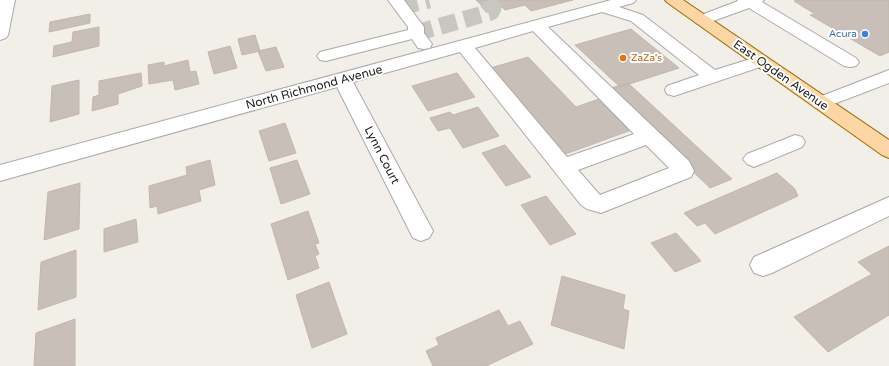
<svg xmlns="http://www.w3.org/2000/svg" width="889" height="366" font-family="'Varela Round',sans-serif">
<rect width="100%" height="100%" fill="#f2efe9"/>
<path fill="#c7bfb8" stroke="#c4b6ab" d="M476 0H573L531 11 525 5 505 10 502 7 486 10Z
M799 0H889V52L880 56 810 15 815 14 794 1Z
M90 14V23L49 32 50 22Z
M99 27V46L53 57 54 46 72 42 73 32Z
M631 29 679 68 620 87 575 45Z
M255 35 260 51 242 55 238 39Z
M230 46 237 68 214 74 208 52Z
M276 47 284 67 266 71 258 51Z
M528 57 576 107 605 97 637 128 560 156 487 69Z
M188 60 190 72 196 71 199 84 175 90 173 80 149 84 148 65 164 62V66Z
M141 73 142 86 118 94V104L92 111 93 97 99 95V81Z
M457 73 475 97 428 111 412 86Z
M79 80V114L50 122 52 86Z
M628 83 732 179 710 188 608 89Z
M478 107 499 136 463 148 450 128 438 131 430 118 450 112 453 115Z
M285 123 296 153 269 161 259 131Z
M505 145 531 177 506 186 482 153Z
M210 160 215 185 199 190 201 201 158 214 157 206 150 208 149 186 187 175 186 167Z
M297 160 310 194 281 204 270 168Z
M777 173 795 189 798 196 715 234 705 223 697 226 684 213Z
M80 183 79 229 44 240 48 192Z
M546 196 576 234 550 245 521 205Z
M308 211 319 243 315 244 319 254 315 256 319 268 288 280 271 224Z
M136 219 138 242 104 252V229Z
M676 233 701 261 675 272 651 243Z
M889 246V315L828 352 794 317 872 274 858 262Z
M76 250V297L38 310 41 262Z
M562 276 625 295 623 309 629 311 624 349 551 325Z
M329 282 347 334 312 348 296 295Z
M499 310 508 326 520 321 533 344 486 366H433L426 351 439 345 436 338Z
M75 319V366H34L36 333Z"/>
<g fill="none" stroke-linecap="round" stroke-linejoin="round">
<path stroke="#c8c6c1" stroke-width="17" stroke-dasharray="17 8" stroke-linecap="butt" d="M401 7 429 0
M416 33 491 12 493 8 486 0"/>
<defs>
<path id="minor" d="M0 0H15L8 35 6 38 0 40Z
M388 0H404L424 27V33L432 44 430 48 424 49 418 48 412 39 326 61 320 60 317 56 320 52 408 30V27Z
M611 0H636L633 3 619 7 643 15 715 70 760 56 766 57 769 61 766 65 674 96 667 94 665 90 667 86 699 75 631 21 602 12 548 27 689 161 694 171 691 177 601 213 587 209 581 205 460 52 353 82 433 231 429 238 421 241 413 238 337 87 0 181V165ZM533 31 634 134 567 157 475 48ZM646 145 669 168 600 195 578 170Z
M737 0H764L762 2 856 58 859 62 856 66 850 67 844 66 749 8 702 25 696 23 694 20 696 17 738 1Z
M889 70V83L821 109 814 107 811 103 814 99Z
M795 135 802 137 805 142 802 147 754 167 747 164 743 159 747 154Z
M889 197V216L772 273 763 276 754 273 750 265 754 257Z"/>
<path id="major" d="M665 0H683L889 140V158L882 155 668 3Z"/>
</defs>
<use href="#minor" stroke="#a9a9a9" stroke-width="2"/>
<use href="#major" stroke="#a06b00" stroke-width="2"/>
<use href="#minor" fill="#fff" fill-rule="evenodd"/>
<use href="#major" fill="#fcd6a4" fill-rule="evenodd"/>
</g>
<circle fill="#3f7fe0" stroke="#fff" stroke-width="1.5" cx="865" cy="34" r="4"/>
<circle fill="#e8710a" stroke="#fff" stroke-width="1.5" cx="623" cy="58" r="4"/>
<g text-anchor="middle" dominant-baseline="central" stroke-width="4" stroke-linejoin="round" paint-order="stroke">
<g font-size="10" fill="#366cbe" stroke="#fff" text-anchor="end">
<text x="857" y="34">Acura</text>
</g>
<g font-size="10" fill="#c56008" stroke="#fff" text-anchor="start">
<text x="631" y="58">ZaZa's</text>
</g>
<g font-size="12" fill="#222" stroke="#fff">
<text transform="translate(781 75) rotate(35)">East Ogden Avenue</text>
<text transform="translate(314 87) rotate(-15)">North Richmond Avenue</text>
<text transform="translate(382 155) rotate(63)">Lynn Court</text>
</g>
</g>
</svg>
